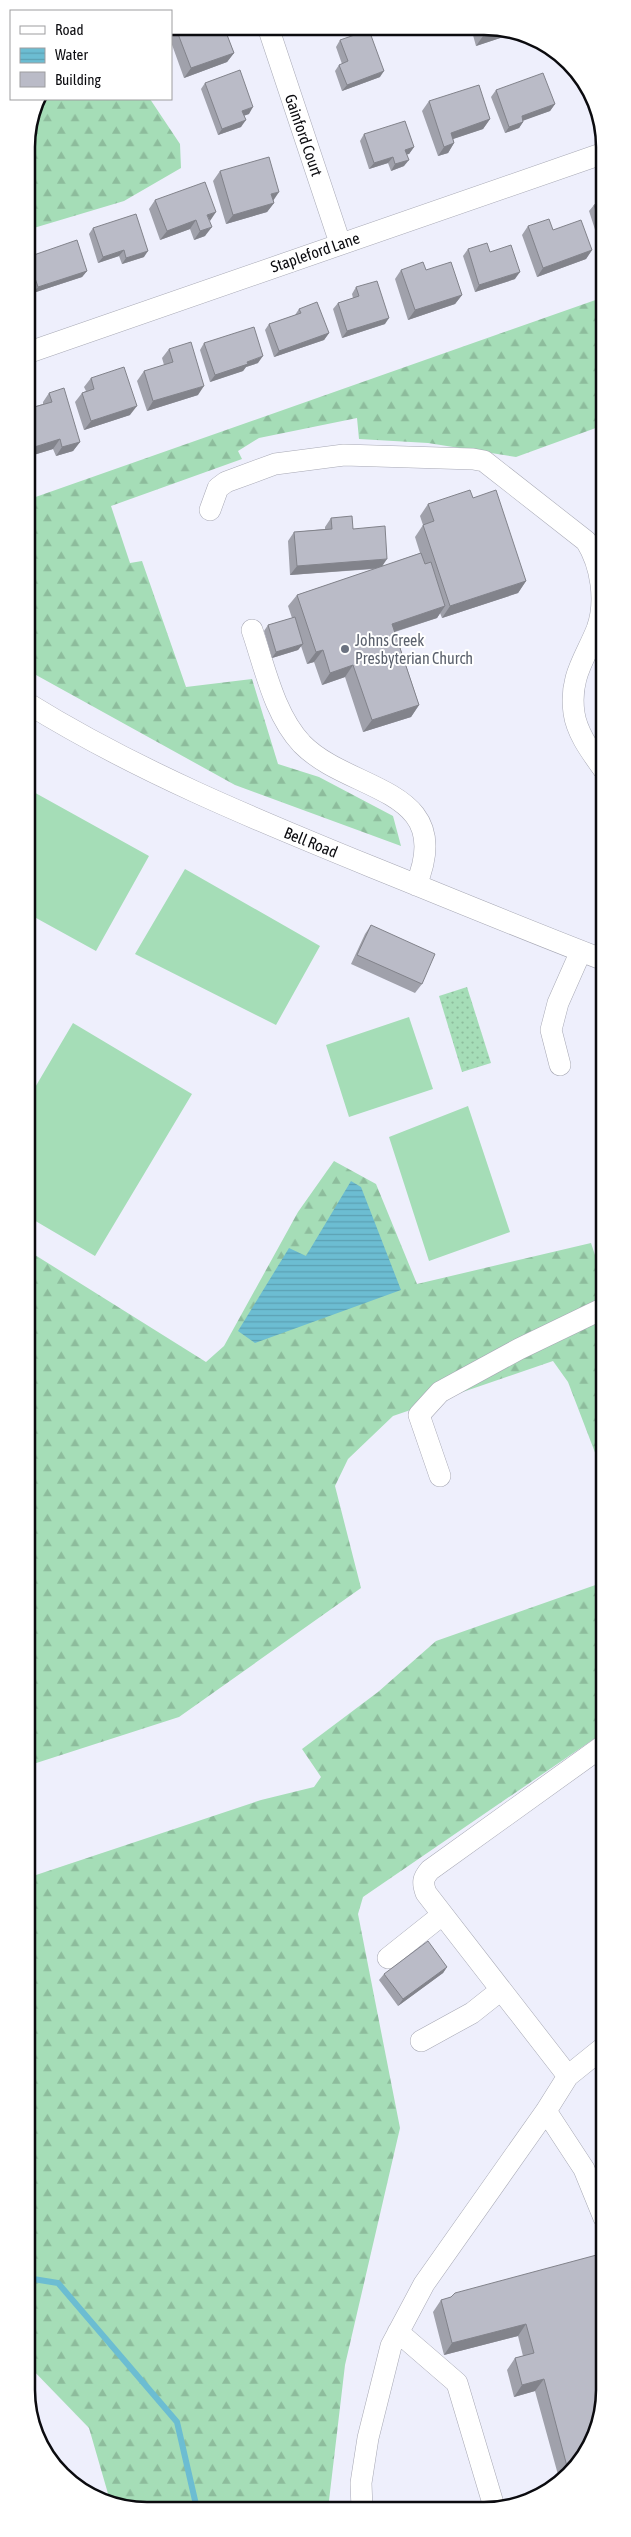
<svg xmlns="http://www.w3.org/2000/svg" width="631" height="2537" font-family="'Asap Condensed',sans-serif">
<defs>
<pattern id="forest-firs" width="22" height="20" patternUnits="userSpaceOnUse" patternTransform="scale(1.25)"><rect width="22" height="20" fill="#a5ddb7"/><path d="M5 1l3.5 6h-7zM16 11l3.5 6h-7z" fill="#8dbc9c"/></pattern>
<pattern id="park-dots" width="8" height="8" patternUnits="userSpaceOnUse" patternTransform="scale(1.25)"><rect width="8" height="8" fill="#a5ddb7"/><path d="M2 2h.1M6 6h.1" fill="none" stroke="#8dbc9c" stroke-width="1.8" stroke-linecap="round"/></pattern>
<pattern id="water-rules" width="6" height="5" patternUnits="userSpaceOnUse" patternTransform="scale(1.25)"><rect width="6" height="5" fill="#6cbdd2"/><path d="M0 2.5h6" fill="none" stroke="#5ca1b3"/></pattern>
</defs>
<rect width="100%" height="100%" fill="#eeeffc"/>
<path fill="#a5ddb7" d="M30 790 149 856 96 951 27 913V797Z
M185 869 320 946 276 1025 135 954Z
M409 1017 433 1089 349 1117 326 1045Z
M73 1023 192 1094 95 1256 27 1216V1101Z
M468 1106 510 1232 429 1261 389 1137Z"/>
<path fill="url(#forest-firs)" d="M37 99H150L180 144 181 168 124 201 27 230 26 140Z
M604 297V425L516 457 428 443 359 439 357 418 259 438 238 451 242 459 111 506 130 563 142 561 186 687 252 679 278 764 319 777 393 816 401 846 235 785 27 670V500Z
M334 1161 376 1184 417 1284 591 1243 604 1282V1461L599 1463 568 1382 553 1361 393 1416 348 1459 335 1486 361 1588 179 1717 27 1766V1250L206 1362 224 1346 298 1212Z
M604 1582V1732L363 1897 358 1914 400 2128 345 2365 328 2509 123 2508 111 2504 89 2428 27 2364V1878L261 1800 314 1787 321 1777 302 1749 378 1692 436 1641Z"/>
<path fill="url(#park-dots)" d="M467 987 491 1063 462 1072 439 996Z"/>
<path fill="url(#water-rules)" d="M351 1181 361 1187 401 1290 255 1343 238 1331 289 1248 306 1256Z"/>
<g fill="none" stroke-linecap="round" stroke-linejoin="round">
<path stroke="#6cbdd2" stroke-width="6" d="M27 2278 58 2283 177 2422 197 2509"/>
<defs>
<path id="minor" d="M268 27 340 243
M27 353 604 153
M210 510 218 488 226 482 275 464 344 455 473 459 484 461 586 541C601 565 607 601 597 629 585 659 569 677 574 713 577 734 592 753 604 770
M252 630C265 668 274 714 302 744 350 793 457 787 416 885
M27 703C135 770 254 819 372 867 449 898 526 930 604 960
M560 1065 551 1030 558 1003 581 951
M440 1476 419 1415 440 1392 519 1349 604 1308
M604 1745 430 1870C423 1878 422 1882 426 1893L568 2076 604 2047
M388 1958 442 1915
M421 2041 472 2013 501 1990
M546 2111 584 2169 604 2218
M398 2332 457 2383 495 2510
M362 2509 361 2483 368 2438 391 2346 424 2284 546 2111 568 2076"/>
</defs>
<use href="#minor" stroke="#a7a8b4" stroke-width="22"/>
<use href="#minor" stroke="#fff" stroke-width="21"/>
</g>
<path fill="#a0a1ab" d="M171 26 224 27 234 53 227 62 184 78 171 42Z
M471 28 508 29 515 33 476 46Z
M340 40 380 77 342 91 335 71 339 65 342 64 336 47Z
M205 83 249 114 244 115 241 127 218 135 201 89Z
M496 90 555 104 550 111 523 120V122L519 128 505 133 491 97Z
M429 101 490 119 483 129 453 139 454 143 448 153 438 156 422 111Z
M364 134 414 147 409 154H407L404 166 391 171 388 163 369 169 360 141Z
M220 171 274 203 267 212 226 224 213 181Z
M155 200 209 221 205 236 194 240 190 229 160 240 149 209Z
M604 204V247L601 248 589 211 594 205Z
M528 226 553 230 592 250 586 259 537 277 522 235Z
M93 228 144 257 122 264 119 256 98 263 89 234Z
M468 249 515 279 475 292 463 256Z
M28 257 87 271 82 277 33 293 27 273V258Z
M401 270 462 295 455 304 408 320 395 279Z
M356 287 385 324 342 338 333 309 338 303 353 298 352 294Z
M299 309 329 333 324 340 274 357 265 330 269 324 295 315Z
M204 343 258 363 246 367 243 371 210 382 200 350Z
M169 349 198 395 147 411 137 381 144 371 164 365 162 358Z
M91 378 130 415 84 430 75 402 82 393 86 391 84 387Z
M49 393 80 442 73 451 56 456 53 449 27 457V409L43 404V402Z
M473 498 526 581 518 593 442 618 440 613 437 618 395 632 419 705 411 717 363 732 345 677 322 685 314 662 307 664 301 646 298 650 272 658 264 631 268 625 292 618 288 606 297 595 374 569 290 575 288 541 294 532 325 529V527L331 518 353 529 383 566 420 553 415 537 423 525 420 516 428 504Z
M371 925 422 984 415 993 351 964 365 934Z
M447 1967 443 1973 398 2006 379 1980 384 1974Z
M604 2139V2154L601 2143Z
M604 2253 575 2470 560 2482 535 2391 514 2397 507 2370 515 2358 523 2356 518 2336 444 2355 433 2312 441 2300Z"/>
<path fill="#82838b" d="M506 29H508L515 33 476 46 483 36Z
M234 53 227 62 184 78 191 68Z
M384 71 380 77 342 91 347 85Z
M555 104 550 111 517 123 522 116Z
M253 107 249 114 238 118 242 111Z
M490 119 483 129 444 142 451 133Z
M246 120 241 127 218 135 222 129Z
M523 122 519 128 505 133 509 127Z
M454 143 448 153 438 156 444 147Z
M414 147 409 154 401 156 405 150Z
M393 157 388 163 369 169 374 163Z
M409 160 404 166 391 171 395 164Z
M279 192 273 201 271 194Z
M274 203 267 212 226 224 233 215Z
M216 212 210 221 207 215Z
M196 220 190 229 160 240 167 231Z
M212 227 205 236 194 240 200 231Z
M124 250 119 256 98 263 103 257Z
M592 250 586 259 537 277 543 268Z
M148 251 144 257 122 264 126 258Z
M87 271 82 277 33 293 38 287Z
M520 272 515 279 475 292 479 285Z
M462 295 455 304 408 320 415 310Z
M389 318 385 324 342 338 347 331Z
M329 333 324 340 274 357 279 351Z
M263 356 258 363 246 367 243 371 210 382 215 375 247 362Z
M204 386 198 395 147 411 153 401Z
M137 406 130 415 84 430 91 421Z
M60 439 53 449 27 457V451L28 449Z
M80 442 73 451 56 456 62 447Z
M387 559 381 568 290 575 297 566Z
M526 581 518 593 442 618 450 606Z
M445 606 437 618 384 635 392 624Z
M303 644 298 650 272 658 276 652Z
M323 650 314 662 307 664 316 652Z
M353 665 345 677 322 685 330 673Z
M419 705 411 717 363 732 372 720Z
M447 1967 443 1973 398 2006 403 1999Z
M526 2324 518 2336 444 2355 452 2343Z
M544 2379 535 2391 514 2397 522 2385Z"/>
<path fill="#babbc7" stroke="#82838b" d="M175 26 224 27 234 53 191 68Z
M480 28 506 29 483 36Z
M369 30 384 71 347 85 339 65 348 61 340 40Z
M240 70 253 107 242 111 246 120 222 129 205 83Z
M543 73 555 104 522 116 523 122 509 127 496 90Z
M479 85 490 119 451 133 454 143 444 147 429 101Z
M405 121 414 147 405 150 409 160 395 164 393 157 374 163 364 134Z
M269 157 279 192 271 194 274 203 233 215 220 171Z
M205 182 216 212 207 215 212 227 200 231 196 220 167 231 155 200Z
M603 202 604 204V235L594 205Z
M136 214 148 251 126 258 124 250 103 257 93 228Z
M549 219 553 230 581 220 592 250 543 268 528 226Z
M77 240 87 271 38 287 28 257Z
M487 243 490 252 511 245 520 272 479 285 468 249Z
M423 262 426 270 451 262 462 295 415 310 401 270Z
M377 281 389 318 347 331 338 303 359 296 356 287Z
M317 302 329 333 279 351 269 324 301 313 299 309Z
M254 327 263 356 247 362 248 364 215 375 204 343Z
M191 342 204 386 153 401 144 371 173 362 169 349Z
M124 367 137 406 91 421 82 393 94 389 91 378Z
M64 388 80 442 62 447 60 439 28 449 27 443V409L52 402 49 393Z
M470 490 473 498 496 490 526 581 450 606 423 525 434 521 428 504Z
M352 516 353 529 385 526 387 559 297 566 294 532 332 529 331 518Z
M421 553 425 564 431 562 445 606 392 624 419 705 372 720 353 665 330 673 323 650 316 652 297 595Z
M295 617 303 644 276 652 268 625Z
M371 925 435 954 422 984 357 955Z
M428 1941 447 1967 403 1999 384 1974Z
M604 2253V2397L596 2436 575 2470 569 2474 544 2379 522 2385 515 2358 534 2353 526 2324 452 2343 441 2300 451 2297 455 2293Z"/>
<circle fill="#6b7280" stroke="#fff" stroke-width="2" cx="345" cy="649" r="5"/>
<g text-anchor="middle" dominant-baseline="central" stroke-width="4" stroke-linejoin="round" paint-order="stroke">
<g font-size="16" fill="#0b0b0f" stroke="#fff">
<text transform="translate(304 135) rotate(71)">Gainford Court</text>
<text transform="translate(315 252) rotate(-19)">Stapleford Lane</text>
<text transform="translate(311 842) rotate(22)">Bell Road</text>
</g>
<g font-size="16" fill="#5b616d" stroke="#fff" text-anchor="start">
<text x="355" y="640">Johns Creek<tspan x="355" dy="18">Presbyterian Church</tspan></text>
</g>
</g>
<path d="M0 0H631V2537H0ZM147 35H484A112 112 0 0 1 596 147V2390A112 112 0 0 1 484 2502H147A112 112 0 0 1 35 2390V147A112 112 0 0 1 147 35Z" fill="#fff" fill-rule="evenodd"/>
<path fill="none" stroke="#0b0b0f" stroke-width="2.5" d="M147 35H484A112 112 0 0 1 596 147V2390A112 112 0 0 1 484 2502H147A112 112 0 0 1 35 2390V147A112 112 0 0 1 147 35Z"/>
<rect x="10" y="10" width="162" height="90" fill="#ffffff" stroke="#9d9d9f"/>
<rect x="20" y="26" width="25" height="8" fill="#ffffff" stroke="#9d9d9f"/>
<text x="55" y="35" font-size="15" fill="#0b0b0f">Road</text>
<rect x="20" y="48" width="25" height="15" fill="url(#water-rules)" stroke="#9d9d9f"/>
<text x="55" y="60" font-size="15" fill="#0b0b0f">Water</text>
<rect x="20" y="72" width="25" height="15" fill="#babbc7" stroke="#9d9d9f"/>
<text x="55" y="85" font-size="15" fill="#0b0b0f">Building</text>
</svg>
